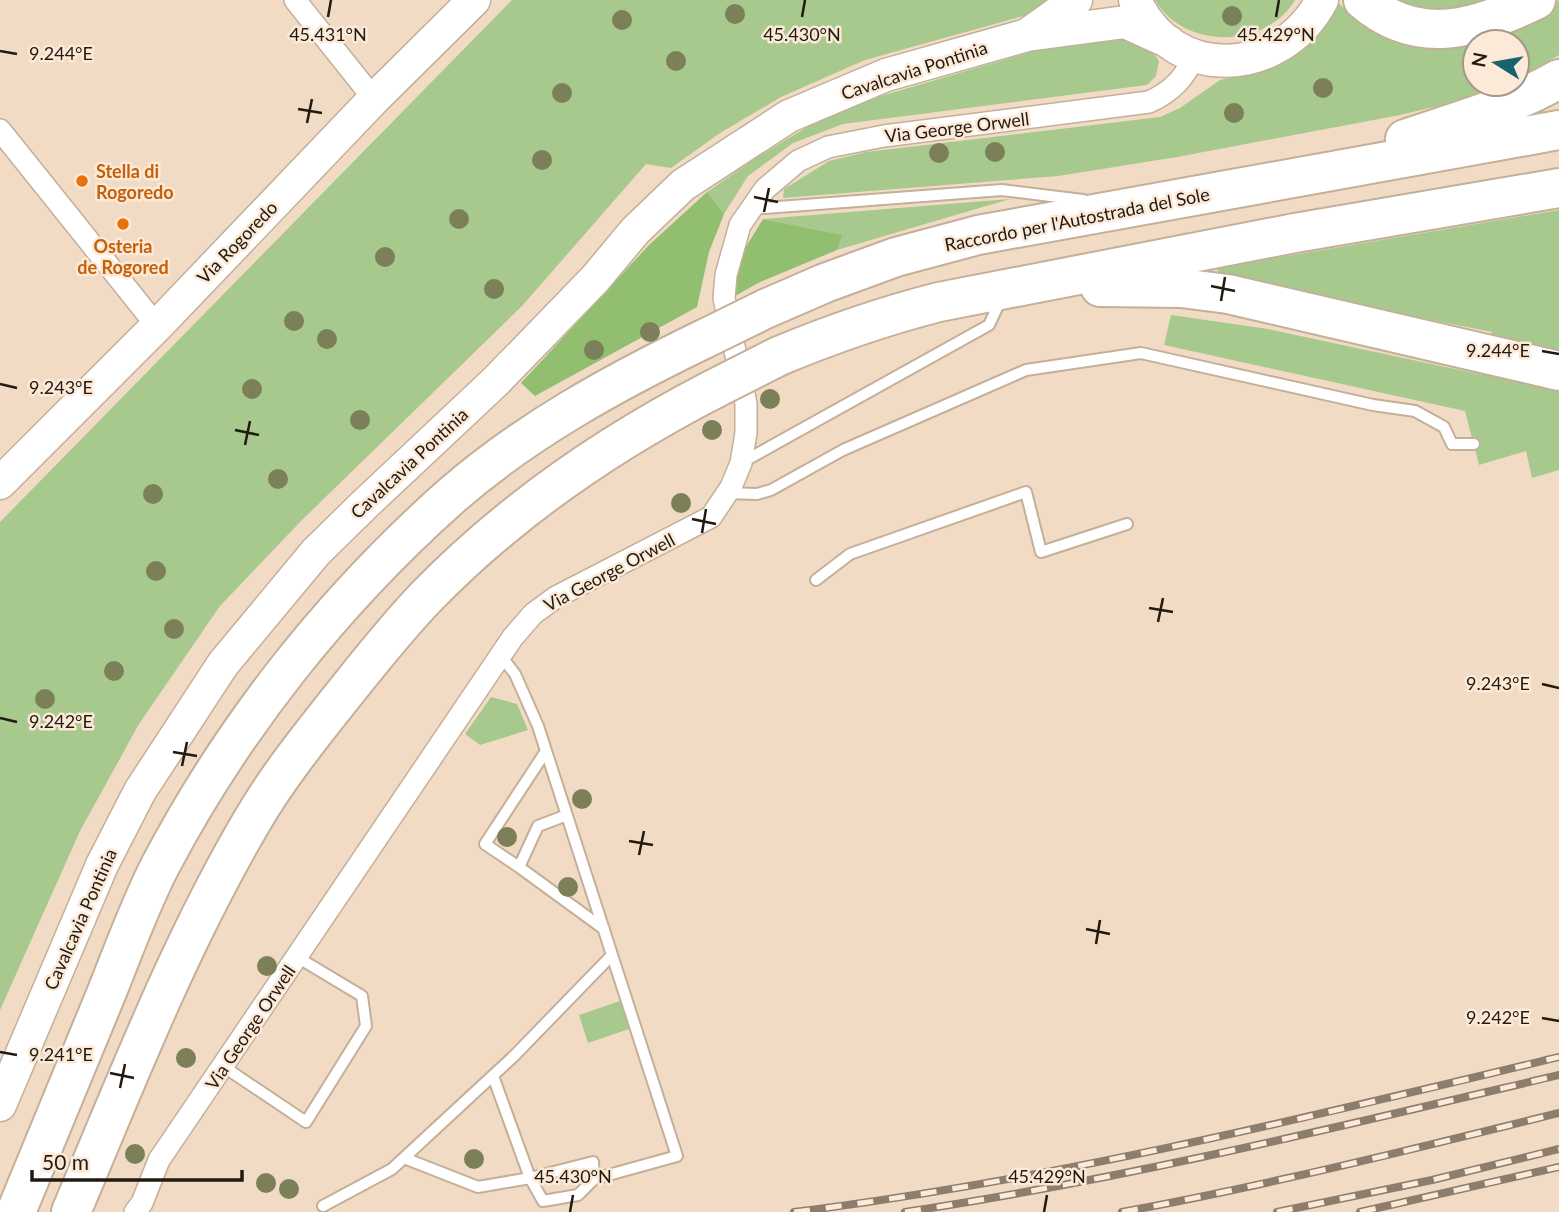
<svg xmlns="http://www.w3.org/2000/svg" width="1559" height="1212" font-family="Lato,sans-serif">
<rect width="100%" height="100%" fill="#f2dbc4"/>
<path fill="#a7c98e" d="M512 0H1051L1034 13 865 60 781 97 720 133 671 168 646 164 522 306 302 520 220 606 139 724 80 831 0 1010V522Z
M1155 0H1295C1266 49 1184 50 1155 0Z
M1382 0H1501L1446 15Z
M1559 0V55L1517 79V42H1475V84H1504L1463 100 1400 115 1177 157 1058 176 783 198 784 189 829 161 866 152 1160 117 1180 108 1220 80 1249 73 1285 59 1337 2 1360 23 1399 40 1512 25Z
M1126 35 1151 49 1159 61 1156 76 1147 85 843 124 793 143 748 176 724 214 707 192 753 160 807 127 864 101 1041 49Z
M1010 199 837 250 841 235 763 219Z
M1559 210V470L1532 478 1526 451 1479 465 1465 411 1164 345 1171 315 1268 329 1483 375 1492 332 1224 279 1216 268Z
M491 697 517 704 528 730 480 745 465 734Z
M620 1001 629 1029 588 1043 579 1015Z"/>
<path fill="#92be6f" d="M707 192 724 214 709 252 697 307 535 396 521 383 649 245Z
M763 219 842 235 837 250 760 282 735 296 738 260Z"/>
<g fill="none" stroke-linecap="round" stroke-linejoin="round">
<defs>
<path id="lane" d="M752 207 765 208 1002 190 1083 200
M741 463 989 325 1001 299
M727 493 757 494 771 490 843 450 1026 370 1141 353 1373 405 1415 411 1444 427 1452 444H1474
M816 580 850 554 1026 492 1041 552 1127 524
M501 656 515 674 538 726 677 1156 594 1179
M546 751 485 844 519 867 538 826 567 815
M519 867 604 929
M224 1064 233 1073 306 1122 366 1026 362 996 297 957
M404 1158 478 1187 530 1178 543 1201 578 1195 594 1179 593 1162 530 1178 493 1076
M323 1206 392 1169 514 1056 612 955"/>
<path id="street" d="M295 0 374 99
M0 130 157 326
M135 1212 142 1203 159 1160 513 637 533 614 556 597 711 517 731 487 741 463 746 433V404L724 298 726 275 740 225 765 189 798 161 828 147 884 136 1149 102C1171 92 1186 78 1194 55"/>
<path id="secondary" d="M1135 0C1173 84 1281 78 1322 0
M1031 32 1076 0
M0 483 157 326 374 99 474 0
M0 1105 102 865 140 791 223 664 316 552 364 505 496 381 595 279 635 231 683 185 789 116 886 75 1027 35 1125 22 1169 42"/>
<path id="highway" d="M1363 0C1418 48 1478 28 1536 0
M1405 139C1457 121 1511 107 1559 79
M1100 287 1181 288 1228 294 1559 371
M765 309 825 283 896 257 978 235 1559 130
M779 356C832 334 884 316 939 302L1295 233 1559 188
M16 1212C45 1141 74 1070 104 999 122 955 138 909 160 866 233 727 333 601 450 497 525 431 615 382 704 339
M71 1212C127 1080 179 945 252 821 277 778 309 738 340 699 368 664 396 628 427 596 510 511 609 443 714 389"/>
</defs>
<use href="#lane" stroke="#c4af99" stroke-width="14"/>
<use href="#street" stroke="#c4af99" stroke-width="24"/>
<use href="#secondary" stroke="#c4af99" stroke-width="35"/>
<use href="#highway" stroke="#c4af99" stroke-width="42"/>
<use href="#lane" stroke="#fff" stroke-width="10"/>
<use href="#street" stroke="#fff" stroke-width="21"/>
<use href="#secondary" stroke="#fff" stroke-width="32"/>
<use href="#highway" stroke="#fff" stroke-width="38"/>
<defs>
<path id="rail" d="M794 1212C1052 1180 1306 1118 1559 1057
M905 1212C1125 1179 1342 1126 1559 1075
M1122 1212C1269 1185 1414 1149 1559 1113
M1277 1212 1432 1180 1559 1149
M1360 1212 1559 1167"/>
</defs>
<use href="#rail" stroke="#8c7d6d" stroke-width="8"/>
<use href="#rail" stroke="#fce9d7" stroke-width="5" stroke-dasharray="16" stroke-linecap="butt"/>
<defs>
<path id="highway-bridge" d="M704 339 765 309
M714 389 779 356"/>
</defs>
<use href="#highway-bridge" stroke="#c4af99" stroke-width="42" stroke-linecap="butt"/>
<use href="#highway-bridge" stroke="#fff" stroke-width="38"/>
</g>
<g fill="#7c8058">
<circle cx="735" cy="14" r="10"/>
<circle cx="1232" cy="16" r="10"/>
<circle cx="622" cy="20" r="10"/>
<circle cx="676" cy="61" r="10"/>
<circle cx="1323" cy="88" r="10"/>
<circle cx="562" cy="93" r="10"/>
<circle cx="1234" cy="113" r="10"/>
<circle cx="995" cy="152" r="10"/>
<circle cx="939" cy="153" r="10"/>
<circle cx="542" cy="160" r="10"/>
<circle cx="459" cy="219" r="10"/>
<circle cx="385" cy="257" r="10"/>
<circle cx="494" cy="289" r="10"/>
<circle cx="294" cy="321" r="10"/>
<circle cx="650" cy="332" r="10"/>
<circle cx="327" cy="339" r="10"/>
<circle cx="594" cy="350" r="10"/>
<circle cx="252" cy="389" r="10"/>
<circle cx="770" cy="399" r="10"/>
<circle cx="360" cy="420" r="10"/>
<circle cx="712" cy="430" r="10"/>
<circle cx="278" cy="479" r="10"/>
<circle cx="153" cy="494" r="10"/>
<circle cx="681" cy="503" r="10"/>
<circle cx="156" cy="571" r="10"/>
<circle cx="174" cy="629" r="10"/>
<circle cx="114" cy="671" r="10"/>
<circle cx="45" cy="699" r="10"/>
<circle cx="582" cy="799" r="10"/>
<circle cx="507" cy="837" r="10"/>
<circle cx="568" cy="887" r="10"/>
<circle cx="267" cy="966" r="10"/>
<circle cx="186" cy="1058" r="10"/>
<circle cx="135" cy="1154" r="10"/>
<circle cx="474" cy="1159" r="10"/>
<circle cx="266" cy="1183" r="10"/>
<circle cx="289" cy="1189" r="10"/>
</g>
<path fill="none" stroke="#211a11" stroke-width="2.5" d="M328 17 331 0M802 17 805 0M1276 17 1279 0M0 51 17 54M298 109 322 113M307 123 312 99M754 197 778 202M764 212 769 188M1211 286 1235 291M1221 301 1225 277M1542 351 1559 354M0 384 17 388M235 430 259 435M245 445 250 421M692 519 716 524M702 533 706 509M1149 608 1173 612M1158 622 1163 598M1542 684 1559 688M0 718 17 722M173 752 197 756M182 766 187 742M629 841 653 845M639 855 644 831M1086 929 1110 934M1096 944 1100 920M1542 1018 1559 1021M0 1052 17 1055M110 1073 134 1078M120 1088 125 1064M570 1212 573 1195M1044 1212 1047 1195"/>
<g fill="#e8710a" stroke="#fce9d7" stroke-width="2.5">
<circle cx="82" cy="181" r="7"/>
<circle cx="123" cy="224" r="7"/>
</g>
<g text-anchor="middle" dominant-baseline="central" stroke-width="5" stroke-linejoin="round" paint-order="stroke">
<g font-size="18" fill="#211a11" stroke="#fce9d7">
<text transform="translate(914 70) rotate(-18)">Cavalcavia Pontinia</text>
<text transform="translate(957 127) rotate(-7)">Via George Orwell</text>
<text transform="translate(1077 219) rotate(-11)">Raccordo per l'Autostrada del Sole</text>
<text transform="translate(237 242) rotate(-46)">Via Rogoredo</text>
<text transform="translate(409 463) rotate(-43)">Cavalcavia Pontinia</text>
<text transform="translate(609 572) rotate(-28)">Via George Orwell</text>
<text transform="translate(80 919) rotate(-66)">Cavalcavia Pontinia</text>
<text transform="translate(250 1027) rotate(-56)">Via George Orwell</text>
</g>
<g font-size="18" font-weight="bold" fill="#c56008" stroke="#fce9d7" text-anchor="start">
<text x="96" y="171">Stella di<tspan x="96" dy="21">Rogoredo</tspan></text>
<text x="123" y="246" text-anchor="middle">Osteria<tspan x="123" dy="21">de Rogored</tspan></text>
</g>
</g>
<g font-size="18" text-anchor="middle" fill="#211a11" stroke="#fce9d7" stroke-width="5" stroke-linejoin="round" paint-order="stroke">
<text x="328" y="41">45.431°N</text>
<text x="802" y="41">45.430°N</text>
<text x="1276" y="41">45.429°N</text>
<text x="61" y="60">9.244°E</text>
<text x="1498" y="357">9.244°E</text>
<text x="61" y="394">9.243°E</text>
<text x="1498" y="690">9.243°E</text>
<text x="61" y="728">9.242°E</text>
<text x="1498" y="1024">9.242°E</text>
<text x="61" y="1061">9.241°E</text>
<text x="573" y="1183">45.430°N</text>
<text x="1047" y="1183">45.429°N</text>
</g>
<g transform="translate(1496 63) rotate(281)"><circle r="33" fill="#fce9d7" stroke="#a49688" stroke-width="2"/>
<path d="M0-5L12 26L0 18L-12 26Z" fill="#17646d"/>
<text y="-10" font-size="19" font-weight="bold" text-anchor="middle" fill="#211a11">N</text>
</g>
<path d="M32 1170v10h210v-10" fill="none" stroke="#211a11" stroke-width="3.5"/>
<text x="42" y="1170" font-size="21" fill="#211a11" stroke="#fce9d7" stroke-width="5" paint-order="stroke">50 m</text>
</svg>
